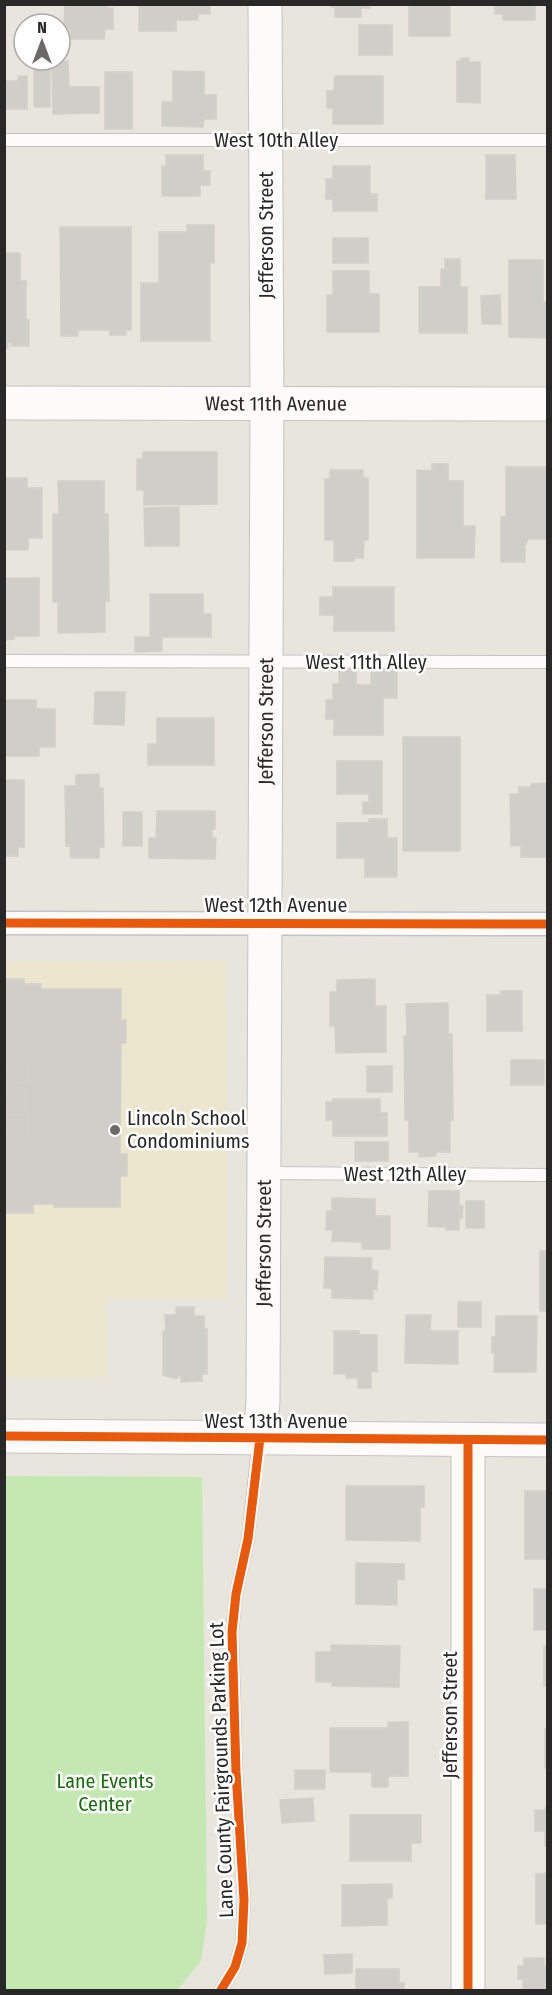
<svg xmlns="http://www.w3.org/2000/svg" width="552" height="1995" font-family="'Fira Sans Condensed',sans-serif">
<rect width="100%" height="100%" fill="#e8e5dd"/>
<path fill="#ede6cf" d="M226 961 227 1299H106L107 1378H5L4 962Z"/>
<path fill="#c3e8b1" d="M5 1476 202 1477 207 1921 201 1961 177 1990H5Z"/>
<path fill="#d0cec8" stroke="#d3d0c9" stroke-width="1.5" d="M65 4H107V8H113V29H105L104 39H70V29H64Z
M210 4V14H198V20H176V31H139V5Z
M330 4H370V8H361V17H335V7H331Z
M409 4H450V36H409Z
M488 4H535V20H503V14H495V6Z
M359 25H392V55H359Z
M461 58H469V62H480V103L457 102V61H461Z
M34 60H50V107H34Z
M52 61H68L69 87H99V113L53 114Z
M173 71 204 72V95H216V119H204L203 127 162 126V102H173Z
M105 72H132V129H105Z
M18 76H27V109H4V81H18Z
M335 76H383V124H333V108H327V91H334Z
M166 155H203V171H210V185H200V196H162V166H166Z
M486 155H515L516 199H486Z
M333 166H370V194H377V211H333V199H326V179H333Z
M187 225H214V263H210V341H141V283H159V232H187Z
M60 227H131V330H126V335H110V330H78V336H61Z
M333 238H368V263H333Z
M4 253H20V281H26V320H29V346H11V342H8V348H4Z
M445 259H460V287H467V333H419V287H441V269H445Z
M509 260H543V302H548V338L509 337Z
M333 271H369V294H379V332H327V295H333Z
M500 295 501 324H482L481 296Z
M143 452H217V504L144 505V490H137V459H143Z
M432 464H448V481H463V526H475L474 558H417V470L432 471Z
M506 467H548V539H528L525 546V562H501V517H506Z
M330 470H363V478H368V540H364L363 558H354V561H334V540H325V479H330Z
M4 478H27V488H42V538H28V550H4Z
M58 481H104V514H108L109 601H105V632L58 633V602H53V514H59Z
M179 507V546H145L144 508Z
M4 578H39V636H14V639L4 640Z
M333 587H394V631H334V615H320V597H333Z
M150 594H203V614H211V637H162V651L135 652V637H150Z
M371 669H397V698H383V735H334V719H326V700H333V684H339V670H356V685H371Z
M95 692H125L124 725 94 724Z
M4 700H36V709H55V747H39V756H4Z
M157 718H214V765H148V744H157Z
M403 737H460V851H403Z
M337 761H382V814H363V802H369V794H337Z
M99 774V788H103L104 847H99V858H71L70 846H66L65 786H76V775Z
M4 780H24V847H18V856H4Z
M548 783V857H521V845L511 846 510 794H519V787H531V784Z
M157 811H215V829H212V838H216L215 859 149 858V838H156Z
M123 812H142V846H123Z
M369 819H387V838H397V877H365V858H337V823H369Z
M4 979H24V984H41V989H121V1020H126V1043H121L120 1154H127V1176H120V1207H54V1204H33V1213H4V1133H27V1114H4V1109H26V1091H4V1082L27 1083V1067H4Z
M4 979H24V984H41V989H121V1020H126V1043H121L120 1154H127V1176H120V1207H54V1204H33V1213H4Z
M375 979V1006H386V1052L336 1053 335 1026H330V992H337V980Z
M501 991H522V1031H487V995H501Z
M448 1003V1034H452L453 1120H450V1152H436V1156L419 1157V1152H409V1120H405L404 1036H407L406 1004Z
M511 1060H544V1085H511Z
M367 1066H392V1092H367Z
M333 1099H380V1113H387V1136H333V1120H326V1102H333Z
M355 1142H388V1161H355Z
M429 1191H459V1206H463L462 1218H459V1230H446V1227L428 1226Z
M332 1198 375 1199V1216H390V1249H362V1242L332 1241 333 1230H326L327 1211H332Z
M466 1201H484V1228H466Z
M540 1251H548V1311H540Z
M325 1257 372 1258 371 1270 378 1271 377 1290 373 1289V1299L332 1298V1288H324Z
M458 1302H481V1327H458Z
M176 1307H194V1316H204V1329H207V1374H202V1381L181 1382V1375L176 1379 163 1375V1331H166L165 1315H176Z
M406 1315H431L430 1331H458V1364L405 1363Z
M496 1316H537L536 1372H494L495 1353H492V1337H496Z
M334 1331H359V1335H377V1372L371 1371V1388H358V1378H346V1374H334Z
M346 1486H424V1507H420V1541L346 1540Z
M525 1491H548V1559H525Z
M356 1563 404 1564V1580L397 1579V1605L356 1604Z
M534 1589H548V1630H534Z
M331 1645 400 1646 399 1687 332 1686V1682H316V1652H331Z
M544 1646H548V1686H544Z
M388 1722H408V1776H388V1787H372V1772H330V1728H388Z
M545 1729H548V1768H545Z
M295 1770H325V1789H295Z
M313 1798 314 1821 282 1823 280 1800Z
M546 1806H548V1846H545V1831H535V1810H545Z
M350 1815H421V1843H411V1861H350Z
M548 1873V1924H536V1874Z
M392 1884V1898H387V1925L342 1926V1885Z
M352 1954V1973L325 1974 324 1955Z
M524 1958H544V1966H548V1990H523V1979H518V1966H524Z
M356 1969H399V1983H404V1990H356Z"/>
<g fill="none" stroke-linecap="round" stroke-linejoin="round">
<defs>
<path id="lane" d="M4 140H548
M4 661 548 662
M264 1173 548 1175
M221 1990 235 1967 242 1943 244 1900 236 1772 232 1632 236 1594 248 1539 259 1439"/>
<path id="street" d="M4 923 548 924"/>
<g id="secondary">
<path id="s1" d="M4 403 548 404"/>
<path d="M4 1436 548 1440"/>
<path id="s2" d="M260 1438 263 1401 267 403 265 4"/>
<path d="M468 1440V1990"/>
</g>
</defs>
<use href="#lane" stroke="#c4c3c3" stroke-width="14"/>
<use href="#street" stroke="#c4c3c3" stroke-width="25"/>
<use href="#secondary" stroke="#c4c3c3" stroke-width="35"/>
<use href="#lane" stroke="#fcfbfa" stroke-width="12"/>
<use href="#street" stroke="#fcfbfa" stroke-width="22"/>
<use href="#secondary" stroke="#fcfbfa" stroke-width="33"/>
<defs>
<path id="cycleway" d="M4 923 548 924
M4 1436 548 1440
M468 1440V1990
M221 1990 235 1967 242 1943 244 1900 236 1772 232 1632 236 1594 248 1539 260 1438"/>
</defs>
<use href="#cycleway" stroke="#fff" stroke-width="13"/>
<use href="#cycleway" stroke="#e8590c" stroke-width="9"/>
</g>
<circle fill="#6b6a67" stroke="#fff" stroke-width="2" cx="115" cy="1130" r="6"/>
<g text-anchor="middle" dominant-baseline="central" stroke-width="5" stroke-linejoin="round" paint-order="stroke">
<g font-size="20" fill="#282828" stroke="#fff">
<text x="276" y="140">West 10th Alley</text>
<text transform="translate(266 235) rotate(-90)">Jefferson Street</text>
<text stroke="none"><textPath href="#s1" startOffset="272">West 11th Avenue</textPath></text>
<text x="366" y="662">West 11th Alley</text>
<text stroke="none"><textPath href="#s2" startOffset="717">Jefferson Street</textPath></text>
<text x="276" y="905">West 12th Avenue</text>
<text x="405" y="1174">West 12th Alley</text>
<text stroke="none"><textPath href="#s2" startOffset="195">Jefferson Street</textPath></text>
<text x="276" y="1421">West 13th Avenue</text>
<text transform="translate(450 1715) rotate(-90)">Jefferson Street</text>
<text transform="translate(221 1770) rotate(-92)">Lane County Fairgrounds Parking Lot</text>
</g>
<g font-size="20" fill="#282828" stroke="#fff" text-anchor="start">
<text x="127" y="1118">Lincoln School<tspan x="127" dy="23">Condominiums</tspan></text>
</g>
<g font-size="20" fill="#1b6c11" stroke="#fff">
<text x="105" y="1781">Lane Events<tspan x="105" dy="23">Center</tspan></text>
</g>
</g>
<rect width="552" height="1995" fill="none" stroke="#282828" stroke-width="12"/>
<g transform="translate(42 42)"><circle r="28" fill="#ffffff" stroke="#a9a9a9" stroke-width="1.5"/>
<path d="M0-4.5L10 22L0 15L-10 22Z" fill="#6b6a67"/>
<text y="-9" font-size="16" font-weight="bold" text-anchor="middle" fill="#282828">N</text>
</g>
</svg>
